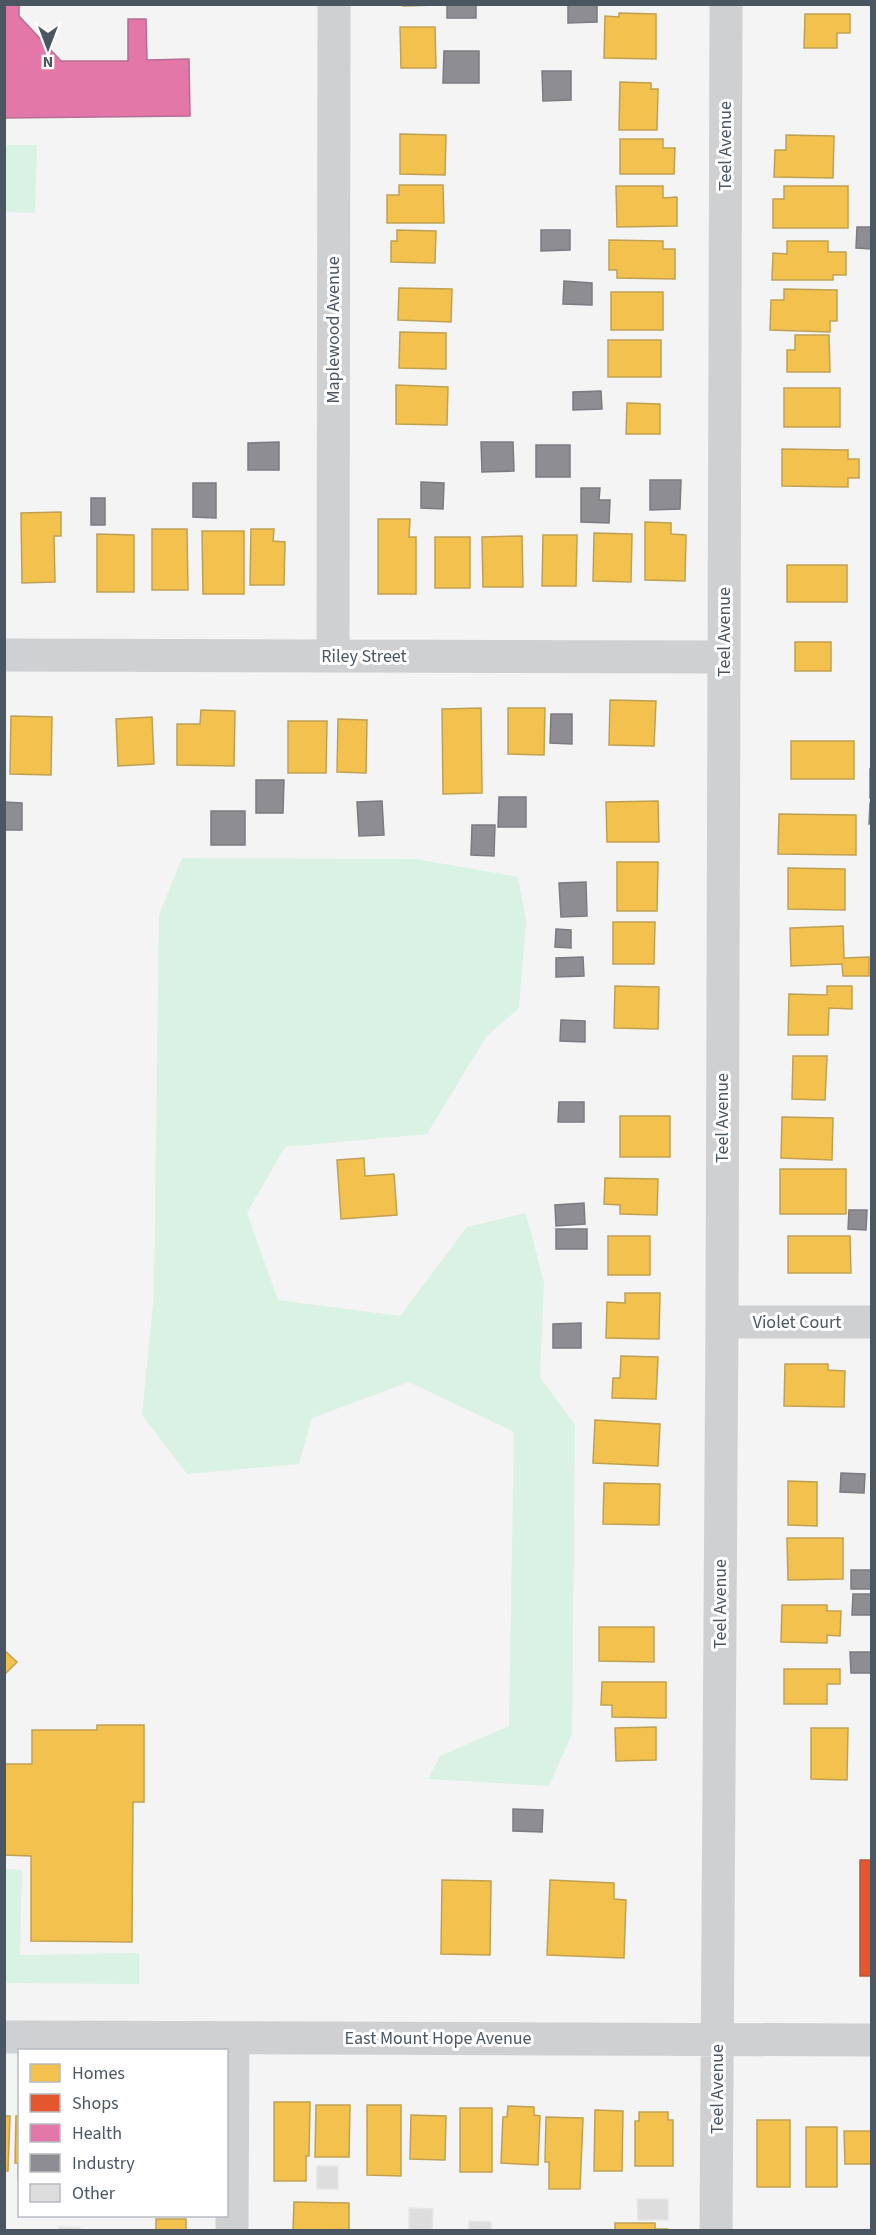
<svg xmlns="http://www.w3.org/2000/svg" width="876" height="2235" font-family="'Source Sans 3',sans-serif">
<rect width="100%" height="100%" fill="#f4f4f4"/>
<path fill="#d9f2e3" d="M5 145H37L35 213 5 212Z
M182 858 416 859 518 877 526 920 519 1008 486 1037 427 1134 285 1147 247 1213 278 1300 400 1316 467 1227 526 1213 544 1283 540 1377 575 1425 572 1734 549 1786 428 1779 440 1756 509 1726 514 1432 409 1382 312 1418 299 1464 187 1474 142 1415 154 1293 159 915Z
M5 1869 22 1870 20 1955 139 1953V1984L5 1983Z"/>
<path fill="#f2c14e" stroke="#c0a154" stroke-width="1.5" d="M403 4H436V5L403 6Z
M619 13 656 14V59L604 58 605 16 619 17Z
M805 14H850V33H837V48H804Z
M400 27H435L436 68H401Z
M620 82 651 83V89H658L657 130H619Z
M400 134 446 135 445 175 400 174Z
M786 135 834 136 833 178 774 177 775 150H786Z
M620 139H663V148H675L674 174H620Z
M399 185H443L444 223H387V195H399Z
M616 186H663V198L677 197V226L617 227Z
M784 186H848V228H773V199H784Z
M397 230 436 231 435 263 391 262V241H397Z
M609 240 663 241V249H675V279L617 278V270H609Z
M787 241H828V252H846V275H833V280H772L773 253 787 254Z
M399 288 452 289 451 322 398 320Z
M784 289 837 290V321H830V332L770 330 771 300H784Z
M611 292H663V330H611Z
M400 332 446 333V369L399 368Z
M795 335H829L830 372H787V350H795Z
M608 340H661V377H608Z
M396 385 448 387 447 425 396 424Z
M784 388H840V427H784Z
M627 403 660 404V434H626Z
M782 449 848 450V459H859V478H848V487L782 486Z
M61 512V536H54L55 582 22 583 21 513Z
M378 519H410L409 537H416V594H378Z
M645 522 671 523V534L686 535 685 581 645 580Z
M152 529H187L188 590H152Z
M251 529H274L273 541 285 542 284 585H250Z
M202 531H244V594H203Z
M594 533 632 534 631 582 593 581Z
M97 534 134 535V592H97Z
M543 535H577L576 586H542Z
M522 536 523 587H483L482 537Z
M435 537H470V588H435Z
M787 565H847V602H787Z
M795 642H831V671H795Z
M610 700 656 701 654 746 609 745Z
M481 708 482 793 443 794 442 709Z
M508 708H545L544 755 508 754Z
M201 710 235 711 234 766 177 765V724H200Z
M11 716 52 717 51 775 10 774Z
M152 717 154 764 118 766 116 719Z
M338 719 367 720 366 773 337 772Z
M288 721H327L326 773H288Z
M791 741H854V779H791Z
M658 801 659 842H607L606 802Z
M779 814 856 815V855L778 854Z
M617 862H658L657 911H617Z
M788 868 845 869V910L788 909Z
M613 922H655L654 964H613Z
M843 926 844 958 869 957V976H843L842 964 791 966 790 928Z
M615 986 659 987 658 1029 614 1028Z
M827 986H852V1009L829 1008 828 1035H788L789 994 827 995Z
M793 1056H827L825 1100 792 1099Z
M620 1116H670V1157H620Z
M782 1117 833 1118 832 1160 781 1158Z
M364 1158 365 1176 394 1174 397 1215 341 1219 337 1160Z
M780 1169H846V1214H780Z
M605 1178 658 1179 657 1215 620 1214V1205L604 1204Z
M608 1236H650V1275H608Z
M788 1236H850L851 1273H788Z
M625 1293H660L659 1339 606 1338 607 1302 625 1303Z
M621 1356 658 1357 656 1399 612 1398 613 1378H620Z
M785 1364H828V1370L845 1371 844 1407 784 1406Z
M595 1420 660 1424 658 1466 593 1463Z
M788 1481 817 1482V1526L788 1525Z
M604 1483 660 1484 659 1525 603 1524Z
M787 1538H843V1579L788 1580Z
M782 1605H827V1611H841L840 1636 827 1635V1643L781 1642Z
M599 1627H654V1662L599 1661Z
M4 1650 17 1662 4 1675Z
M784 1669H840V1684H827V1704H784Z
M602 1682H666V1718L612 1717V1705H601Z
M97 1725H144V1802H133L132 1942 31 1941V1856L4 1855V1764H32V1730H97Z
M656 1727V1760L616 1761 615 1728Z
M811 1728H848L847 1780 811 1779Z
M442 1880 491 1881 490 1955 441 1954Z
M550 1880 614 1883V1899L626 1900 624 1958 547 1955Z
M274 2102H310L309 2156H306V2181H274Z
M316 2105H350L349 2157H315Z
M367 2105H401V2176L367 2175Z
M508 2106 534 2107V2115L540 2116 538 2165 501 2163 503 2117H507Z
M460 2108H492V2172H460Z
M595 2110 623 2111 622 2171H594Z
M639 2112H668V2120H673V2166H635V2121H639Z
M411 2115 446 2116 445 2160 410 2159Z
M4 2116H10L8 2171H4Z
M16 2116H20V2181H18V2163H15Z
M546 2117 583 2118 580 2189H549V2162H545Z
M757 2120H790V2187H757Z
M806 2127H837V2187H806Z
M844 2131H872V2164H845Z
M294 2202 349 2203V2230H293Z
M156 2219H186V2230H156Z
M615 2223H655V2229H667V2230H615Z"/>
<path fill="#e4572e" stroke="#b6573d" stroke-width="1.5" d="M860 1860H872V1976H860Z"/>
<path fill="#e377a8" stroke="#b56d93" stroke-width="1.5" d="M4 4H19V16L61 61H128V19H146L147 60 189 59 190 116 4 118Z"/>
<path fill="#8d8d92" stroke="#797c83" stroke-width="1.5" d="M447 4H476V18H447Z
M568 4H597V22L568 23Z
M444 51H479V83H443Z
M542 71H571V100L543 101Z
M857 227H872V249L856 248Z
M541 230H570V250L541 251Z
M564 281 592 283V305L563 304Z
M601 391 602 409 573 410V392Z
M279 442V470H248V443Z
M481 442H513L514 471 482 472Z
M536 445H570V477H536Z
M650 480H681L680 509 650 510Z
M421 482 444 483 443 509 421 508Z
M193 483H216V518L193 517Z
M581 488H600L599 500H610L609 523 581 522Z
M91 498H105V525H91Z
M551 714H572V744L550 743Z
M870 769H872V798H870Z
M256 780H284L283 813H256Z
M499 797H526V827H498Z
M382 801 384 835 359 836 357 802Z
M4 802 22 803V830H4Z
M870 803H872V824H869Z
M211 811H245V845H211Z
M472 825H495L494 856 471 855Z
M586 882 587 916 561 917 559 883Z
M556 929 571 930V948L555 947Z
M583 957 584 976 556 977V958Z
M561 1020 585 1021V1042L560 1041Z
M559 1102H584V1122H558Z
M584 1203 585 1224 556 1226 555 1205Z
M849 1210H867L866 1230 848 1229Z
M556 1229H587V1249H556Z
M581 1323V1348H553V1324Z
M841 1473 865 1474 864 1493 840 1492Z
M851 1570H872V1589H851Z
M853 1594H872V1615H852Z
M850 1652H872V1673H851Z
M513 1809 543 1810 542 1832 513 1831Z"/>
<path fill="#ddddde" stroke="#e5e6e7" stroke-width="1.5" d="M317 2166H338V2189H317Z
M637 2199H668V2220H638Z
M409 2208 433 2209 432 2230H409Z
M469 2221 491 2222V2230H469Z
M59 2227 80 2228V2230H59Z"/>
<g fill="none" stroke-linecap="round" stroke-linejoin="round">
<path stroke="#ced0d2" stroke-width="33" d="M4 655 723 657
M333 656 334 4
M722 1322H872
M4 2037 872 2040
M232 2230 233 2038
M716 2230 722 1322 726 4"/>
</g>
<g text-anchor="middle" dominant-baseline="central" stroke-width="6" stroke-linejoin="round" paint-order="stroke">
<g font-size="18" fill="#4a5661" stroke="#fff">
<text transform="translate(725 146) rotate(-90)">Teel Avenue</text>
<text transform="translate(333 330) rotate(-90)">Maplewood Avenue</text>
<text transform="translate(724 632) rotate(-90)">Teel Avenue</text>
<text x="364" y="656">Riley Street</text>
<text transform="translate(722 1118) rotate(-90)">Teel Avenue</text>
<text x="797" y="1322">Violet Court</text>
<text transform="translate(720 1604) rotate(-90)">Teel Avenue</text>
<text x="438" y="2038">East Mount Hope Avenue</text>
<text transform="translate(717 2089) rotate(-90)">Teel Avenue</text>
</g>
</g>
<rect width="876" height="2235" fill="none" stroke="#4a5661" stroke-width="12"/>
<rect x="18" y="2049" width="210" height="168" fill="#ffffff" stroke="#b7bbc0" stroke-width="1.5"/>
<rect x="30" y="2064" width="30" height="18" fill="#f2c14e" stroke="#b7bbc0" stroke-width="1.5"/>
<text x="72" y="2079" font-size="18" fill="#4a5661">Homes</text>
<rect x="30" y="2094" width="30" height="18" fill="#e4572e" stroke="#b7bbc0" stroke-width="1.5"/>
<text x="72" y="2109" font-size="18" fill="#4a5661">Shops</text>
<rect x="30" y="2124" width="30" height="18" fill="#e377a8" stroke="#b7bbc0" stroke-width="1.5"/>
<text x="72" y="2139" font-size="18" fill="#4a5661">Health</text>
<rect x="30" y="2154" width="30" height="18" fill="#8d8d92" stroke="#b7bbc0" stroke-width="1.5"/>
<text x="72" y="2169" font-size="18" fill="#4a5661">Industry</text>
<rect x="30" y="2184" width="30" height="18" fill="#ddddde" stroke="#b7bbc0" stroke-width="1.5"/>
<text x="72" y="2199" font-size="18" fill="#4a5661">Other</text>
<g transform="translate(48 48) rotate(180)" stroke="#ffffff" stroke-width="4.5" paint-order="stroke">
<path d="M0-4.5L10 22L0 15L-10 22Z" fill="#4a5661"/>
<text y="-9" font-size="16" font-weight="bold" text-anchor="middle" fill="#4a5661">N</text>
</g>
</svg>
